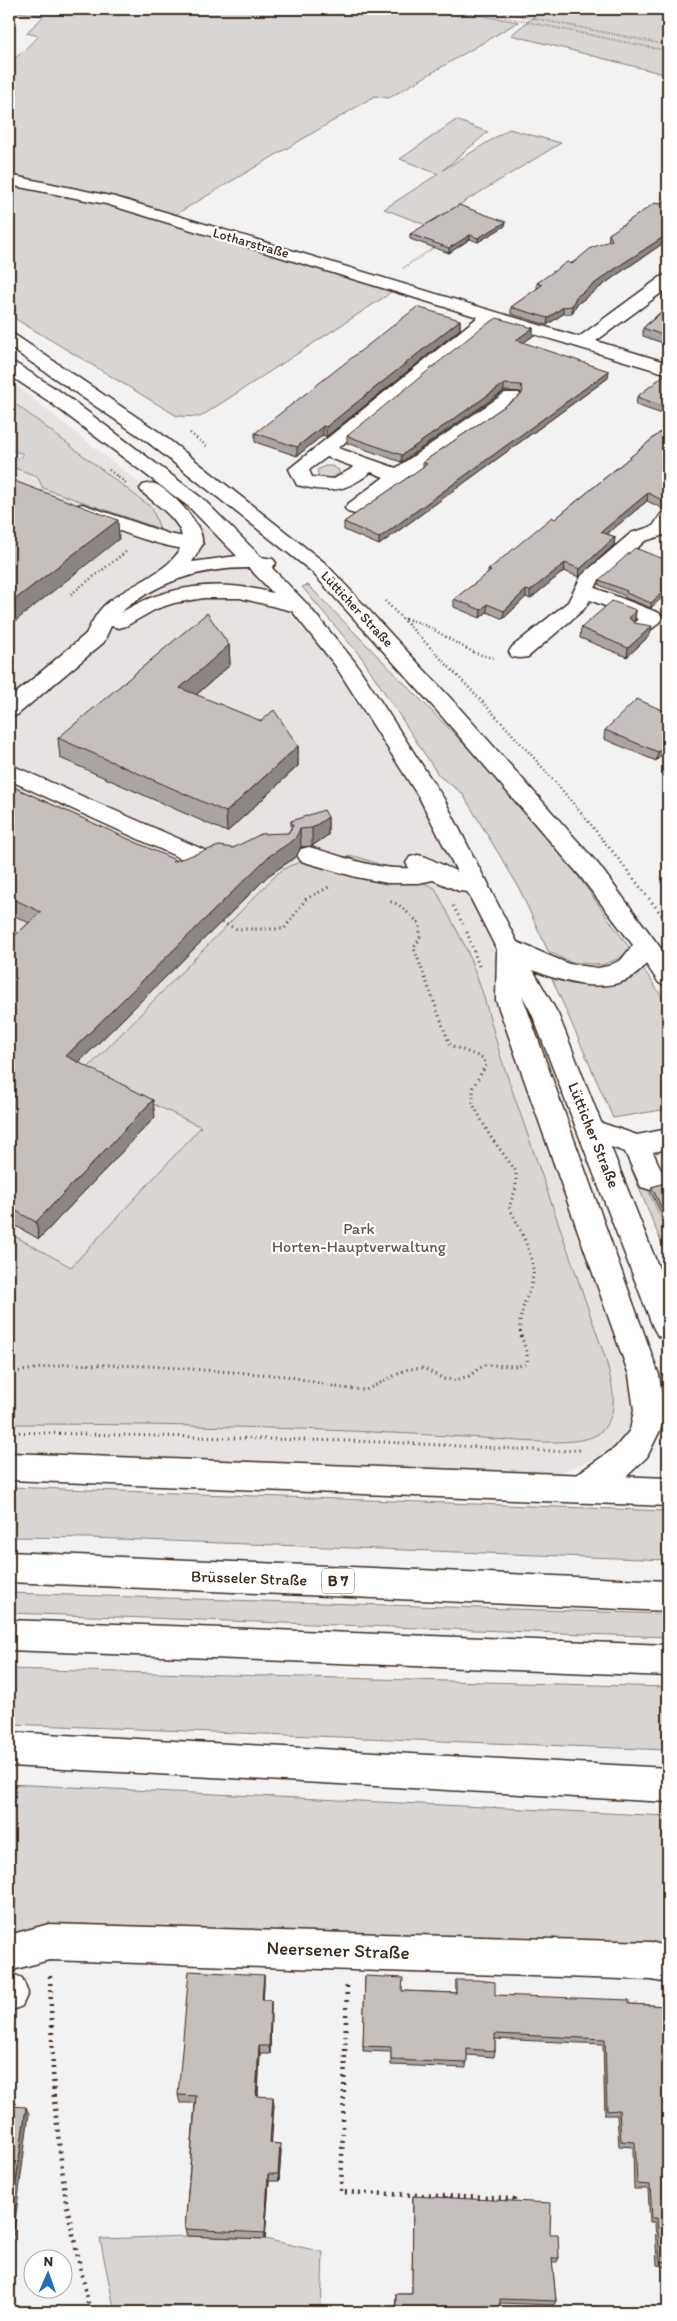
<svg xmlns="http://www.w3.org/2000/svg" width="677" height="2321" font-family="Itim,sans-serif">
<rect width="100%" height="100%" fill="#f3f2f2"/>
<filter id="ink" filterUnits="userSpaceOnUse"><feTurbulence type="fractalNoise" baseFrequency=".02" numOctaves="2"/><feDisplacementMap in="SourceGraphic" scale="10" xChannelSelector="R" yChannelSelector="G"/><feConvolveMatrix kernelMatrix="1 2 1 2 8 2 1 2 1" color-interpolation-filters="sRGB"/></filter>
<g filter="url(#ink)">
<path fill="#e6e3e2" d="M9 380 174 510 222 537 331 660 433 815 504 972 637 1376 634 1435 610 1453 558 1473 97 1456 9 1457Z"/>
<path fill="#d8d5d2" stroke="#8a8078" d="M9 9H445L518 22 389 98 375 96 173 216 43 183 9 177V64L39 36 26 33 44 16 9 11Z
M499 9H668V75L511 35 536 15Z
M456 120 488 132 443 170 509 129 561 143 426 225 384 209 438 174 400 159Z
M9 181 124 207 396 287 386 296 200 417 177 416 9 315Z
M9 399 152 508 160 529 43 488 37 476 9 466 24 454 9 449V423L12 421 9 417Z
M325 466H332L339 470V474L331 478 319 477 317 470Z
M308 585 471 751 575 872 631 950 620 958 602 965 570 962 548 951 517 884 462 793 439 776 362 658 302 587Z
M319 856 358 857 396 870 435 888 467 950 483 994 501 1058 606 1360C612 1385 622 1415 598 1434 578 1448 506 1440 482 1438 324 1428 166 1424 9 1424V1233L71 1267 201 1127 85 1071 278 873 289 866Z
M643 968 668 1006V1109L613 1118 550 974 626 977Z
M632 1154 668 1234V1259L626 1156Z
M9 1487 668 1511V1560L90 1538 9 1537Z
M9 1593 668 1614V1637L9 1613Z
M9 1669 668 1687V1750L9 1724Z
M9 1784 668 1816V1953L650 1948 9 1933Z
M187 2236 265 2239 323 2252 321 2312H115L100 2239Z"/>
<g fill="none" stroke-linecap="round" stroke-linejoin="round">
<defs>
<path id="minor" d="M9 175 115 197 579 337 662 276 668 275V288L596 341 668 363V374L494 322 338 448 396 468 505 393H519L521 397 519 401 405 479 362 512 355 514 348 512 345 508 348 504 384 477 371 472C344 493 329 493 297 485L289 469 478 317 106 204 9 185ZM327 457 354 467 334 479 312 477 309 470Z
M82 504 169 534 200 540 203 544 200 548C173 555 104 524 75 514L72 510 75 506Z
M668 512 667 534 645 541 598 582 595 588 659 613 663 617C655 628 647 635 634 631L630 627 638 619 590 600 584 609 528 657 520 658 512 657 509 652 512 647 568 602 582 575 631 533 653 526 661 514Z
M95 632 103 633 106 638 103 643 17 715 9 717V699L87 633Z
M9 764 209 852 213 858 209 864 201 866 193 864 9 780Z
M309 847C342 856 375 870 409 868L406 863 410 857 418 855 426 857 464 875 486 879 489 885 486 891 477 893 459 891 433 880 419 883H387L356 877 301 861 297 855 301 849Z
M593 1120 637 1135 668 1129V1149L653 1152 665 1179 661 1187 651 1190 641 1187 625 1152 583 1137 579 1130 583 1123Z
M9 1453 668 1478V1506L9 1480Z
M49 1924 651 1942 668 1947V1983L651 1980 49 1960 9 1971V1935Z
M9 1972 22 1978 28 1993 22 2006 9 2012Z"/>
<path id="major" d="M9 334 15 335 159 432 325 563 455 703 598 864 668 958V986L659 983 646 964C620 999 566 984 533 970L558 1014 668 1291V1339L658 1336 653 1327 532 1014 522 995 659 1375 664 1410 663 1424 647 1457 627 1476 592 1499 581 1503 570 1499 565 1489 570 1479 615 1448 630 1430 634 1410 629 1375 496 1000 497 950 420 799 335 665 292 611 240 598H204L174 603 156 609 126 626 119 628 111 626 103 643 95 644 87 643 84 638C90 626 96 612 107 603 127 585 197 563 179 528 171 514 155 503 143 493L140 489 143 485C147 484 150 483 155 484 170 490 203 524 202 541 201 549 196 555 192 562L237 556 189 507 47 400 9 375V362L15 363 61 392 203 499 261 557 273 559 276 563 272 568 306 603 355 662 444 799 517 942 569 964 598 968 608 966 621 960 633 945 580 876 439 713 311 571 145 440 9 347ZM249 568 273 593C220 579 167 584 120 613 157 581 201 568 249 568Z"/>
<path id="highway" d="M9 1552 668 1581V1611L9 1582Z
M9 1620 668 1645V1676L9 1650Z
M9 1732 668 1768V1802L9 1766Z"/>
</defs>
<use href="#minor" stroke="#3b2a1e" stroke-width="3"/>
<use href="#major" stroke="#3b2a1e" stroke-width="3"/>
<use href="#highway" stroke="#3b2a1e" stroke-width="3"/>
<path stroke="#3b2a1e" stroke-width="2" stroke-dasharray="0.5 2" stroke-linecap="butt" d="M465 9 668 51
M487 9 668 45
M403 268 438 245"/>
<path stroke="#3b2a1e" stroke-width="2.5" stroke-dasharray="1 3" stroke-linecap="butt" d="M190 433 209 448
M109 470 126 483
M71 594 127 551
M385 601C463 681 541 760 610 849
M405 619C439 625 461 654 495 658"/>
<path stroke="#3b2a1e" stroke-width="3" stroke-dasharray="1 4" stroke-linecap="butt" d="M609 847 668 923
M453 906 463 924
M217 921 237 929H284L306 899 331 886
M467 932 479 966
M9 1373 67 1364 150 1366 287 1376 341 1388 366 1390 408 1369 423 1368 444 1379 455 1380 469 1376 484 1365 519 1366 527 1363C529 1351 521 1341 520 1329 519 1308 530 1295 533 1276 536 1260 517 1222 509 1207L516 1188V1171L490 1136 473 1104V1087L486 1065 483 1058 450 1045 414 948 420 938V924L398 904 388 901
M9 1432 383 1442 554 1451 582 1450"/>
<path stroke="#3b2a1e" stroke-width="4.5" stroke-dasharray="2 5" stroke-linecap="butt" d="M50 1976 54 2100 66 2202 90 2312
M347 1986 341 2192 514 2199V2204
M516 2300V2312"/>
<use href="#minor" fill="#fff" fill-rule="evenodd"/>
<use href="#major" fill="#fff" fill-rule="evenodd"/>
<use href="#highway" fill="#fff" fill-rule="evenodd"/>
</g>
<path fill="#aaa5a3" stroke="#3b2a1e" d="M668 199V240L618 274 576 305 572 314H563L547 325 511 314V307L537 289V283L608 242 609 234Z
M505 226 478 242 470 239 449 253 410 239V234Z
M668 303V345L643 336V328L665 308 666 304Z
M460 320V329L326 437 323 435 297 456 255 442V433Z
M533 328V336L523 343 608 378 379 545 344 530V522L423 467V462L521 395V392L504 391 401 462 347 443V436Z
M668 372V416L636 405 637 397Z
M668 426V511L647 501 607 534 615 537 614 545 579 577 564 571 530 599 526 597 503 619 487 612 480 618 454 607V599L488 574V570L555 519Z
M666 560 651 608 625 598V596L599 585V580Z
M636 610 635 620 633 622 650 635 627 657 580 638 581 628Z
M229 645 230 665 196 695 298 746V766L227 832 60 758 58 738Z
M668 707V749L656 761 604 739 605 730 664 711Z
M9 785 175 861 233 848 288 833 291 828V821L328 817V835L312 846 301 847 296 857 269 875 79 1062 155 1117 39 1239 9 1222V941L29 923 9 913Z
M668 1171V1222H665L651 1192 652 1187 664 1183 666 1178 667 1172Z
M264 1975V1984L263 2000H271V2009L270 2054H260L258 2096 274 2105 271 2143 280 2144 281 2151 279 2181H269L265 2239 187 2236 185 2229 195 2103H180L178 2095Z
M365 1976 402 1991 456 1993V1980L495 1995 629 2004 668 2006V2267L657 2265 655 2222H650L648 2189H634L633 2147 619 2146 617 2115H605L603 2044 495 2039V2051L494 2057 467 2055 466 2068 391 2065V2052L363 2051Z
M413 2196 550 2234 559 2258 557 2262H552L556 2301 554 2305 500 2303V2312H395L396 2294H412Z"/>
<path fill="#8b8684" stroke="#3b2a1e" d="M506 222 505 226 478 242V238Z
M668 234V240L618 274 576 305 572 314V306L576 297 619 266Z
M470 235V239L449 253V248Z
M563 307V314L547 325 548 318Z
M460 320V329L326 437V427Z
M533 328V336L516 348V340Z
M609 371 608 378 379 545V538Z
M504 384V391L401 462 402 455Z
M323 426V435L297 456V447Z
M648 493 647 501 600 540 601 532Z
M118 520 119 539 9 626V604Z
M615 537 614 545 579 577 580 569Z
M565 563 564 571 530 599V591Z
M668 587V592L651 608V603Z
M526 590V597L503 619 504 611Z
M487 604V612L480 618 481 610Z
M636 610 635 620 628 627 629 618Z
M652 626 650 635 627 657 628 648Z
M229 645 230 665 181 708 180 688Z
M668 741V749L656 761 658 752Z
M298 746V766L227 832 226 812Z
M328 817V835L312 846V828Z
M300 829 301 847 296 857 269 875 68 1073 66 1056 268 857Z
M153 1100 155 1117 39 1239 36 1222Z
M264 1975V1984L263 2008 262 2000Z
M271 2000V2009L270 2054 269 2046Z
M259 2046 260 2054 257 2104 256 2096Z
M273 2097 274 2105 271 2151 270 2143Z
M26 2107 29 2114 9 2268V2234Z
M280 2144 281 2151 279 2181 278 2174Z
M268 2174 269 2181 265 2239V2233Z"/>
<path fill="#c6c0bd" stroke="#3b2a1e" d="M668 199V234L619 266 576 297 572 306 563 307 548 318 511 307 542 285 537 283 567 262 572 264 591 248 612 240 609 234 655 203 660 204Z
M459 205 506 222 478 238 470 235 449 248 410 234Z
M668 303V337L643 328 668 307 666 304Z
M417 307 460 320 326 427 323 426 297 447 255 433Z
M497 318 533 328 516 340 609 371 379 538 344 522 427 464 423 462 521 395 523 391 521 385 504 384 402 455 347 436 481 328Z
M668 372V408L637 397Z
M668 426V503L648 493 601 532 615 537 580 569 565 563 530 591 526 590 504 611 487 604 481 610 454 599 491 571 488 570 552 517 555 519Z
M9 479 118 520 9 604Z
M635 548 666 560 668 564V587L651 603 626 593 627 591 599 580Z
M612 601 636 610 629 618 634 623 652 626 628 648 581 628Z
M207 613 229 645 180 688 261 721 274 710 298 746 226 812 58 738Z
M637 699 664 711 668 707V741L658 752 605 730Z
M9 785 175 860 172 862 219 846 233 848 261 834 288 833 293 826 291 821 324 810 328 817 312 828 300 829 295 839 268 857 66 1056 153 1100 36 1222 9 1207V941L41 912 9 897Z
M668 1171V1217L666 1218 652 1187 664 1183 668 1175 667 1172Z
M189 1971 264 1975 262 2000H271L269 2046H259L256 2096 273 2097 270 2143 280 2144 278 2174H268L265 2233 185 2229 196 2096 178 2095Z
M365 1976 403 1978 402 1991 456 1993V1980H477L495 1982V1995L629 2000V2004L668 2006V2262L660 2261 657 2218H652L650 2185 637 2184 635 2142 621 2141 619 2110 607 2111 605 2039 495 2034V2051L467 2049V2063L391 2060V2047L363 2046Z
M9 2106 26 2107 9 2234Z
M413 2196 551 2203 550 2234H558L559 2258H552L556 2301 500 2299V2312H396V2294H412Z"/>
</g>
<g text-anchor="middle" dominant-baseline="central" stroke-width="4.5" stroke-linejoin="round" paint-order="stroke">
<g font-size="14" fill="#3b2a1e" stroke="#fff">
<text transform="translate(251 243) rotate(16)">Lotharstraße</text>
<text transform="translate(357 609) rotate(47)">Lütticher Straße</text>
</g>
<rect fill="#fff" stroke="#766a62" stroke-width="1" x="322" y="1568.5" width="32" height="25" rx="4"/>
<g font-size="15" font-weight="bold" fill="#3b2a1e">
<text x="338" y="1581">B 7</text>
</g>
<g font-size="16" fill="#3b2a1e" stroke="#fff">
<text transform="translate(594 1135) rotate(68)">Lütticher Straße</text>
<text transform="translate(249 1578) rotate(2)">Brüsseler Straße</text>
</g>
<g font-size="16" fill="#62554b" stroke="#fff">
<text x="359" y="1228">Park<tspan x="359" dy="18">Horten-Hauptverwaltung</tspan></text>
</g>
<g font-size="19" fill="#3b2a1e" stroke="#fff">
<text transform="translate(338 1950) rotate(2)">Neersener Straße</text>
</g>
</g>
<rect width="677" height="2321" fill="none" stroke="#fff" stroke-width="30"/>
<rect x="15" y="15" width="647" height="2291" fill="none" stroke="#3b2a1e" stroke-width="2" filter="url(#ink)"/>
<g transform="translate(48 2274) rotate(2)"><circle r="24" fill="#ffffff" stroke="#b1aaa5"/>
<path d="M0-4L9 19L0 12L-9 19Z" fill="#1f6fb2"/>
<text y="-8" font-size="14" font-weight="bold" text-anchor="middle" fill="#3b2a1e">N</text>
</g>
</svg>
